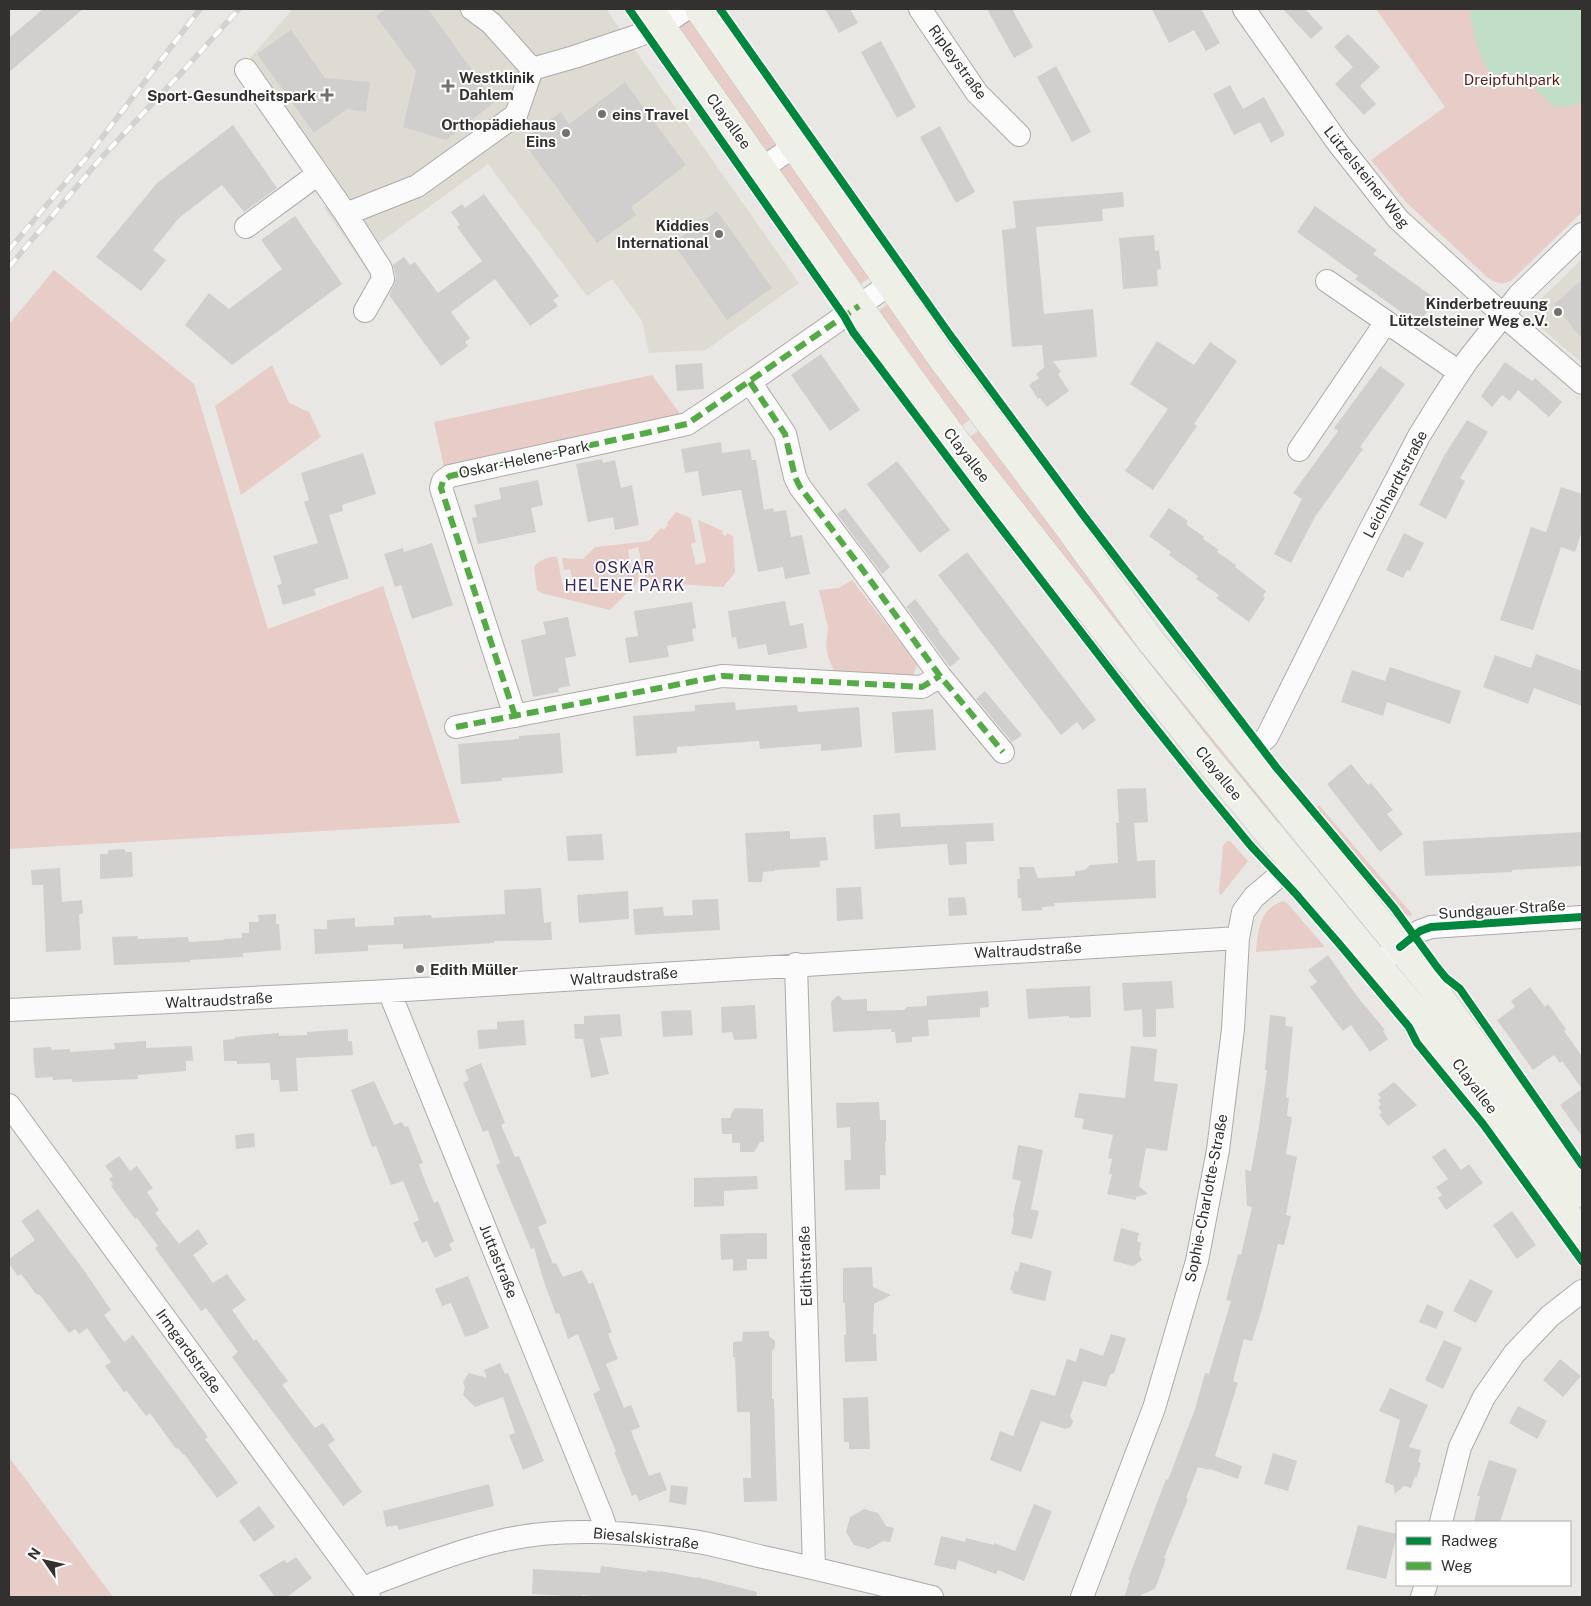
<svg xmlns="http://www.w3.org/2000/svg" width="1591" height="1606" font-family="'Public Sans',sans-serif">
<rect width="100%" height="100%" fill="#e9e7e4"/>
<path fill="#dedbd3" d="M293 9H606L799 283 706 350 649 353 642 321 612 279 587 296 488 164 375 246 374 280 324 208 329 204 236 74Z
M1582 259V363L1539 326 1535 319 1534 315V309L1537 303Z"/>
<path fill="#e8ccc7" d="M666 9H682L869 278 861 284Z
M1376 9H1582V212L1511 281C1502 285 1497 284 1488 278L1407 203 1371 160 1445 107Z
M54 270 194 384 268 629 383 586 460 823 9 849V324Z
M889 304 970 419 962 426 879 310Z
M272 365 289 403 309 412 321 437 241 495 215 406Z
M652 375 684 419 444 467 434 422Z
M978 431 1107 602 1284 819 1275 827 970 437Z
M676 512 691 518 696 542 691 544 696 565 706 562 698 520 723 531 722 534 726 536 727 533 733 536 735 573 723 587 646 582 638 547 628 550 632 572 638 571 639 581 610 610 541 593 537 590 534 567C538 561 549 556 557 557L564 591 574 589 570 569 564 570 562 558 583 559 595 547 649 541 661 528 664 530 668 525 667 523Z
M852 580 917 664 913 675 904 677 834 671 828 656 826 646 828 627 819 590 839 588Z
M1319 805 1412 914 1411 916 1403 915 1399 911 1314 809Z
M1227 841H1230L1248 861 1222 894 1220 895 1219 891 1223 846Z
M1283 901 1287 903 1325 947 1256 952C1258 931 1259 909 1283 901Z
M9 1457 113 1597H9Z"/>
<path fill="#c0dec8" d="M1470 9H1582V101L1572 106 1554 107 1535 89 1531 79 1524 78 1513 86C1509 85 1505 85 1501 83 1482 75 1471 28 1470 9Z"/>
<path fill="#d1cfcd" d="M43 9H83L9 72V38Z
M386 9H428L495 102 446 140 403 127 416 71 376 16Z
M825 9H850L858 23 839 33Z
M987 9H1012L1033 47 1014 58Z
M1152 9H1201L1220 43 1206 51 1194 30 1169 43Z
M1283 9H1305L1323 28 1311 39Z
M291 30 325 78 370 82 366 112 347 109 314 133 257 54Z
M1348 34 1380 67 1360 86 1376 104 1364 115 1335 84 1353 67 1334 47Z
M881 41 916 107 897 118 861 52Z
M1056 66 1091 132 1072 142 1037 77Z
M625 82 686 165 631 207 636 215 597 243 522 140 561 112 569 124Z
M1230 85 1243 109 1264 97 1285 135 1271 143 1260 122 1234 135 1213 94Z
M233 125 277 188 244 212 222 185 206 197 179 218 153 250 166 260 141 291 96 257 157 183Z
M940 126 975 192 956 203 920 137Z
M1123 192 1124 207 1102 209 1103 221 1036 227 1044 314 1093 309 1097 357 1053 361 1061 372 1058 374 1069 391 1047 407 1040 398 1038 399 1029 385 1039 378 1036 374 1044 368 1042 345 1012 347 1002 230 1016 228 1013 201Z
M484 194 559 296 553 300 558 306 530 326 495 279 451 312 470 338 465 342 468 346 441 366 389 295 394 285 396 277 393 265 404 257 410 265 415 262 438 293 482 261 457 227 460 225 451 212 462 204 465 208Z
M1315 206 1377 250 1373 254 1436 299 1418 324 1355 279 1358 276 1297 232Z
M717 211 772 288 727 320 673 243Z
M295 216 342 284 232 365 185 325 209 293 229 309 282 269 261 240Z
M1154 235 1155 251 1159 250 1161 269 1157 270 1158 286 1123 289 1119 238Z
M1582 280V339L1554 304Z
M1157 341 1194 365 1210 342 1237 361 1194 424 1197 426 1153 490 1125 471 1168 409 1130 384Z
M821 354 860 410 830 431 791 375Z
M1505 362 1532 381 1535 378 1562 402 1549 417 1518 390 1510 401 1502 395 1492 407 1481 396Z
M702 363 704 389 677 391 675 365Z
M1380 366 1405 384 1360 447 1363 449 1315 517 1291 563 1274 554 1302 499 1293 493 1338 431 1334 428Z
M1467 420 1488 432 1460 478 1465 481 1446 519 1419 505 1444 456Z
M721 442 722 453 750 449 752 460H756L764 510 773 508 774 512 786 510 791 537 802 535 810 574 785 579 783 567 758 572 741 490 702 496 698 471 685 473 681 449Z
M363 453 376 494 342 505 343 511 329 515 349 578 314 589 316 595 283 605 277 585 282 584 273 556 318 543 304 502 309 500 301 473Z
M602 459 603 463 615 460 621 488 632 485 639 525 615 530 613 517 588 522 576 464Z
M897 461 950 530 920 553 867 484Z
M538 480 543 505 531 508 536 532 478 544 472 518 477 517 474 505 501 499 499 488Z
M1561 487 1582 494V531L1575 552 1561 547 1533 630 1500 620 1531 527 1546 532Z
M845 508 890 567 882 574 837 514Z
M1169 508 1188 521 1186 524 1204 537 1203 539 1219 550 1217 552 1236 565 1235 567 1266 591 1263 596 1265 598 1249 622 1216 598 1219 595 1196 579 1198 576 1169 555 1171 552 1149 536Z
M1404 533 1424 543 1410 571 1407 570 1403 578 1386 570Z
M432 543 453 605 412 619 401 585 395 587 384 554 403 548 404 552Z
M967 552 1096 720 1083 730 1077 722 1061 735 938 575Z
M915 599 939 630 938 631 960 659 950 667 906 607Z
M785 601 790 626 803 623 807 648 768 655 766 644 738 649 736 637 732 638 728 611Z
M692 602 696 628 692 629 694 641 667 646 669 657 629 663 625 638 638 636 634 611Z
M568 617 576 656 565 658 570 686 558 688 559 692 533 697 521 640 546 634 543 622Z
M1536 654 1582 671V706L1534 688 1528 704 1483 687 1495 655 1531 668Z
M1390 667 1461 691 1450 724 1387 702 1383 716 1341 702 1352 670 1385 681Z
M985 691 1022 735 1012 742 976 699Z
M735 702 736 710 797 705 798 712 859 707 862 747 821 751V744L760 749 759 741 677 747V753L636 756 633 716 695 711V705Z
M933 709 936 750 895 753 892 712Z
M560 733 563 773 502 778V781L461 784 458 744 519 739V736Z
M1351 764 1368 785 1371 783 1393 810 1387 814 1403 834 1380 852 1327 784Z
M1146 788 1148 822 1134 823 1137 861 1155 860 1156 898 1054 903 1055 906 1042 907V910L1022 911 1021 898H1018L1017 879H1020L1019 867H1034L1038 878 1075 876V871L1085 870 1090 865 1118 863 1116 823H1119L1117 789Z
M900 813 901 827 993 823 994 841 966 842 967 864 949 865 947 844 875 849 873 815Z
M790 831V839L826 837 828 860 820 861V867L775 870V871L763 872 762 882H748L745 833Z
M1582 832V866L1512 870V872L1425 876 1423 841Z
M602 834 604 860 568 861 566 836Z
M125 849V852H132L133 877 100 879V854H108V850Z
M60 868 62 902 82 900 83 914H79L81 950 46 952 43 885H32L31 870Z
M861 887 863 919 837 921 836 888Z
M541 888 544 923 551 922 552 940 494 941V943L403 949V944L368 945V951L315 954 314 929H327V920L355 918V927L394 925V917L431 915 432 918 505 914 504 890Z
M628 891 629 919 579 923 577 895Z
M965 897 967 915 949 916 948 898Z
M718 899 720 930 635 935 633 909 663 907 664 916 693 915 692 900Z
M276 914V924H279L281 950 243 953V957L190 960V962L114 965 112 937 138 936V939L188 937 189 942 224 940V939L242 938V933H249V922H259L258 915Z
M1328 955 1356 995 1385 1030 1383 1031 1388 1039 1370 1052 1351 1025 1343 1031 1310 987 1317 982 1308 970Z
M1172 981 1174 1008 1156 1009V1037H1143L1142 1009 1124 1011 1122 983Z
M1090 986 1091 1017 1069 1018V1016L1028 1019 1026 989Z
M1530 987 1545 1007 1548 1004 1566 1029 1564 1031 1582 1056V1136L1560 1105 1582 1089 1562 1061 1560 1063 1554 1055 1533 1070 1497 1020 1515 1007 1511 1001Z
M988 991 989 1007 980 1008V1017L928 1020 929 1036 912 1037V1042L896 1043 895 1032H891V1029L833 1032 831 1002 838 995 843 1000 867 999V1011L904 1010 907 1007 927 1006V996Z
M755 1005 757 1039 734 1040 732 1032 722 1033 721 1007Z
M691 1010 693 1035 663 1037 661 1011Z
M620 1014 622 1036 600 1038 609 1074 591 1078 583 1039H575L574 1024H584V1016Z
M1270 1015 1286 1017 1285 1026 1293 1027 1286 1097 1289 1098 1287 1116 1292 1117 1286 1154 1297 1157 1286 1215 1291 1216 1284 1245 1278 1244 1262 1309 1252 1341 1244 1339 1233 1381 1238 1383 1215 1456 1242 1466 1238 1479 1210 1469 1209 1470 1198 1467 1186 1498 1188 1499 1164 1558 1166 1559 1155 1589 1141 1595 1140 1597H1124L1130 1580H1128L1166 1479 1168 1480 1195 1409 1205 1373 1209 1374 1231 1301 1226 1300 1238 1254 1241 1255 1252 1207 1247 1206 1245 1170 1251 1171 1259 1127 1267 1070H1265Z
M524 1020 526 1045 479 1049 477 1030 497 1029V1022Z
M348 1029V1041H352L353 1055 296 1058 298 1091 280 1092 279 1080H271L270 1063 237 1064V1061H224L223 1040 235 1039V1037L279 1033V1036L307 1035V1032Z
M146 1041V1048L192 1046 193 1061H186V1071L138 1075V1079L72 1082V1079L53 1080V1077L35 1078 33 1048 51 1047 52 1050 70 1049V1052L115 1049 114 1043Z
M1131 1046 1157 1049 1154 1081 1178 1084 1167 1151 1146 1148 1139 1186 1148 1194 1136 1197V1200L1107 1194 1112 1174H1109L1112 1159 1108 1158 1113 1135 1082 1129 1084 1119 1074 1117 1079 1093 1125 1098Z
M481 1063 505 1123 501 1125 515 1157 519 1156 547 1223 538 1227 553 1264 556 1263 563 1277 582 1270 589 1284 593 1282 612 1332 608 1334 618 1359 606 1364 624 1408 631 1405 640 1427 631 1431 649 1476 660 1472 667 1490 639 1501 636 1494 632 1496 614 1452H616L593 1394 600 1390 578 1334 568 1339 559 1313 556 1314 544 1282 534 1248 531 1249 496 1165 500 1163 488 1130 483 1132 463 1083 469 1080 465 1070Z
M374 1081 394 1125 402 1122 405 1127 408 1126 423 1163 419 1164 422 1173 434 1203 438 1201 454 1241 449 1244 452 1250 435 1258 427 1241 422 1243 413 1223 419 1220 403 1181 391 1185 376 1146 372 1147 351 1090Z
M1394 1082 1417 1105 1388 1126 1379 1115 1382 1113 1378 1107 1381 1105 1378 1100 1381 1098 1378 1094Z
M879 1102 880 1120H886V1142H885L886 1175H880V1189L845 1190 844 1160H851L850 1127 837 1128 836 1103Z
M735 1108 763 1109 764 1142H760L754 1152H740V1143H732V1134H722L721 1118H731V1114Z
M254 1133 255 1147 236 1149 235 1135Z
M1018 1145 1043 1150 1031 1209 1039 1211 1032 1239 1011 1234 1014 1221 1013 1214 1021 1181 1012 1179Z
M1445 1148 1461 1170 1469 1164 1483 1183 1446 1210 1438 1198 1442 1195 1436 1187 1448 1179 1432 1157Z
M119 1156 130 1171 137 1166 153 1188 147 1192 159 1210 155 1213 179 1244 198 1229 208 1244 193 1255 213 1283 227 1274 246 1300 232 1310 254 1341 256 1339 288 1381 282 1385 304 1414 315 1428 323 1423 335 1440 328 1445 362 1492 343 1506 232 1357 238 1352 206 1308 201 1311 155 1248 158 1246 137 1218 135 1219 111 1186 113 1184 109 1179 113 1176 105 1166Z
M757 1176 758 1189 724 1191V1206L694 1207V1178Z
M38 1209 83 1269 111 1310 104 1315 124 1342 133 1335 208 1437 205 1439 238 1483 217 1498 184 1454 183 1455 178 1448 176 1449 150 1413 146 1416 127 1391 124 1392 105 1366 111 1362 87 1328 79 1334 75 1329 69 1333 40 1295 36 1294 21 1274 18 1276 9 1264V1259L35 1240 21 1221Z
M1512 1211 1536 1245 1517 1259 1493 1225Z
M1121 1228 1139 1233 1137 1241 1141 1243 1139 1254 1142 1260 1133 1266 1113 1261Z
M767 1233V1259H747V1270L733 1271V1259L721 1260 720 1234Z
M1020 1262 1052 1271 1045 1301 1012 1293 1013 1291 1010 1290 1015 1271 1018 1272Z
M872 1267 873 1287 891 1295 874 1304 873 1334H876L877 1361 845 1362 844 1335H846L845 1303H843V1268Z
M468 1276 489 1328 478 1332 479 1333 465 1337 451 1303 442 1306 435 1289Z
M1470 1279 1493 1291 1476 1323 1453 1311Z
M1427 1304 1444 1312 1436 1329 1419 1322Z
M769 1331V1336L775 1341V1347L772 1351V1399H774L777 1501 744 1502 743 1478H751L750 1412H737L735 1357H733V1342L742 1341 743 1332Z
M1111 1334 1126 1338 1114 1373 1110 1375 1106 1387 1083 1381 1070 1416 1073 1421 1071 1427 1065 1429 1041 1421 1021 1472 990 1460 1000 1431 1013 1436 1031 1389 1055 1396 1067 1359 1076 1362 1080 1348 1103 1356Z
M1444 1340 1462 1348 1443 1389 1425 1380Z
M1560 1359 1581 1376 1563 1397 1543 1380Z
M500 1363 505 1374 508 1373 544 1461 523 1470 509 1435 515 1433 503 1397 475 1407 463 1395 465 1387 463 1382 469 1373 487 1378 484 1370Z
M1390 1388 1428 1405 1409 1447 1421 1450 1418 1462 1421 1463 1417 1477H1415L1411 1488 1404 1486 1395 1494 1393 1484 1392 1485 1385 1482 1400 1420 1379 1411Z
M868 1397 870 1449H849V1442H844L843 1398Z
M1518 1406 1547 1421 1537 1439 1509 1423Z
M1273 1453 1297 1461 1288 1491 1264 1484Z
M1489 1460 1517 1469 1500 1522H1474L1480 1496H1477Z
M489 1484 494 1506 399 1530 397 1525 386 1527 383 1511Z
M671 1485 688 1487 686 1505 669 1502Z
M1034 1504 1052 1511 1024 1581 998 1570 996 1574 958 1560 956 1570 934 1565 941 1536 965 1542 966 1538 994 1545V1543L1015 1551Z
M259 1506 275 1527 254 1542 239 1521Z
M864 1509 878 1513 886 1526 894 1528 890 1542 883 1541 869 1549 854 1545 846 1532 850 1517Z
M1358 1525 1397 1534 1386 1579 1346 1569Z
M296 1557 312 1578 287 1597H275L259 1575 284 1560 287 1563Z
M601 1566 647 1572V1570L660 1572V1571L697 1578V1577L757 1592 756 1597H601L582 1595V1597L532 1594 533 1569 600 1573Z"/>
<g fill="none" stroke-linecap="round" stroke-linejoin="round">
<defs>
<path id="minor" d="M472 9 491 23 532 69
M920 9 977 93 1019 135
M1244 9 1338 143 1398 219 1503 315 1582 383
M246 70 346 214 381 269 383 279 365 311
M763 168 794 146
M346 214 417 186 516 115 532 69 574 57 637 36 661 26 686 9
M246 227 318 174
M1327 281 1459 372
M750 382 785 434 795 477 800 487 862 569 940 676 1003 752
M1299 450 1386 322
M515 716 441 488 443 481 450 476 687 424 750 382 890 284
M456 727 722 676 922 687 940 676
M1244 757 1267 737 1370 530 1419 436 1440 402 1467 361 1519 295 1582 234
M796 964 814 1568
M1376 965 1420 931 1431 927 1582 917
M389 991 602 1517 607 1532
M9 1010 389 991 1238 938
M9 1105 369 1597
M1441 1522 1460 1447 1484 1397 1514 1354 1550 1316 1582 1291
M364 1590 375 1583C418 1567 460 1550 504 1540 563 1527 626 1532 685 1540 711 1543 737 1551 763 1557 819 1569 875 1583 932 1597
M1082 1597 1154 1408 1197 1261 1218 1150 1233 1029 1238 938 1243 912 1254 897 1293 864
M1422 1597 1426 1585"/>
<path id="major" d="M651 9 661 26 901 366 954 439 1205 756 1470 1077 1582 1236
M699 9 943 360 1064 521 1151 641 1433 988 1582 1193"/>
</defs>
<use href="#minor" stroke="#acaba9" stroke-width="24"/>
<use href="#major" stroke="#c6c5c4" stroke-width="29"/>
<use href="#minor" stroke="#fcfbfb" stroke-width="22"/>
<use href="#major" stroke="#eef0e8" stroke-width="28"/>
<defs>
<path id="rail" d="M9 250 91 152 200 9
M9 267 101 158 184 70 239 9"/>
</defs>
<use href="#rail" stroke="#d2d2d1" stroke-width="5.5"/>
<use href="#rail" stroke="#fff" stroke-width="4" stroke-dasharray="11" stroke-linecap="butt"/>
<path stroke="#54ab45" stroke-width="6" stroke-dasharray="12 6" stroke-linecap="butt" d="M750 382 785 434 795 477 800 487 862 569 940 676 1003 752
M515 716 441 488 443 481 450 476 687 424 859 306
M456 727 722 676 922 687 940 676"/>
<defs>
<path id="cycleway" d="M629 9 844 316 853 332 981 502 1138 706 1205 790 1251 846 1295 893 1341 946 1409 1027 1417 1043 1483 1124 1582 1261
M720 9 950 335 1084 516 1276 767 1394 908 1437 967 1446 978 1460 989 1582 1165
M1400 947 1420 931 1431 927 1582 917"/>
</defs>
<use href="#cycleway" stroke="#fff" stroke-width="11"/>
<use href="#cycleway" stroke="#00873e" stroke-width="8"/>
</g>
<g fill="#72716e" stroke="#fff" stroke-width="2">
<path d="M445.5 78.5h5v5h5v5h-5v5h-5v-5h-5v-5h5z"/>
<path d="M324.5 87.5h5v5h5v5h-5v5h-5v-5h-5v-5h5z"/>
<circle cx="602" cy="114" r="5"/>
<circle cx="566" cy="133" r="5"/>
<circle cx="719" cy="234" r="5"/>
<circle cx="1558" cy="312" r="5"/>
<circle cx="420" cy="969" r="5"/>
</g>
<g text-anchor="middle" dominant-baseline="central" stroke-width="4" stroke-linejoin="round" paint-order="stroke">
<g font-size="15" fill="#32312f" stroke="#fff">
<text transform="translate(958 62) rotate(54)">Ripleystraße</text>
<text transform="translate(729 121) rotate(54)">Clayallee</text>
<text transform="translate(1367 177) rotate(51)">Lützelsteiner Weg</text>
<text transform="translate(967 455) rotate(52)">Clayallee</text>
<text transform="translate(524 459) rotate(-12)">Oskar-Helene-Park</text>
<text transform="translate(1395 484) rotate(-62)">Leichhardtstraße</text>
<text transform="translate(1219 773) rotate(51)">Clayallee</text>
<text transform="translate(1502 909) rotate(-4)">Sundgauer Straße</text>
<text transform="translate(1028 950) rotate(-3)">Waltraudstraße</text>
<text transform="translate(624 976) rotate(-4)">Waltraudstraße</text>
<text transform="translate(219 1000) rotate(-3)">Waltraudstraße</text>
<text transform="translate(1475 1086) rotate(53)">Clayallee</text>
<text transform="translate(1206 1198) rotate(-79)">Sophie-Charlotte-Straße</text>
<text transform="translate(499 1261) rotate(68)">Juttastraße</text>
<text transform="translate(805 1266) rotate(-92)">Edithstraße</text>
<text transform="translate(189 1351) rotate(54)">Irmgardstraße</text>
<text transform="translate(646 1538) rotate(6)">Biesalskistraße</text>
</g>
<g font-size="15" font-weight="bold" fill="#32312f" stroke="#fff" text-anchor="end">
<text x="459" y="77" text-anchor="start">Westklinik<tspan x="459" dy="17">Dahlem</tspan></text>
<text x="316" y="95">Sport-Gesundheitspark</text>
<text x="612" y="114" text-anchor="start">eins Travel</text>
<text x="556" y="124">Orthopädiehaus<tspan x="556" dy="17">Eins</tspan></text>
<text x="709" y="225">Kiddies<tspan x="709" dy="17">International</tspan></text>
<text x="1548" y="303">Kinderbetreuung<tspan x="1548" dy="17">Lützelsteiner Weg e.V.</tspan></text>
<text x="430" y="969" text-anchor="start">Edith Müller</text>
</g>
<g font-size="15" fill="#5a1d18" stroke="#fff">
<text x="1512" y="79">Dreipfuhlpark</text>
</g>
<g font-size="16" letter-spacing="1" fill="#372762" stroke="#fff">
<text x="625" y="567">OSKAR<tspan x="625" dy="18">HELENE PARK</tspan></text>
</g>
</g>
<rect width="1591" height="1606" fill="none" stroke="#32312f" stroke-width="20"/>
<rect x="1396" y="1521" width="175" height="65" fill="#ffffff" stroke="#adadac"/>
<rect x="1406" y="1537" width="25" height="8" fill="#00873e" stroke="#adadac"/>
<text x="1441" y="1546" font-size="15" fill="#32312f">Radweg</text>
<rect x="1406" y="1562" width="25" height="8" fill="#54ab45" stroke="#adadac"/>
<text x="1441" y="1571" font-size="15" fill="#32312f">Weg</text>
<g transform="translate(45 1561) rotate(304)" stroke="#ffffff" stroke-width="4" paint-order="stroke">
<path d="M0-4L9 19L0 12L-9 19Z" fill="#32312f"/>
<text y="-8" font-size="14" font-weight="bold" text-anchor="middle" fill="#32312f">N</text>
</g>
</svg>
